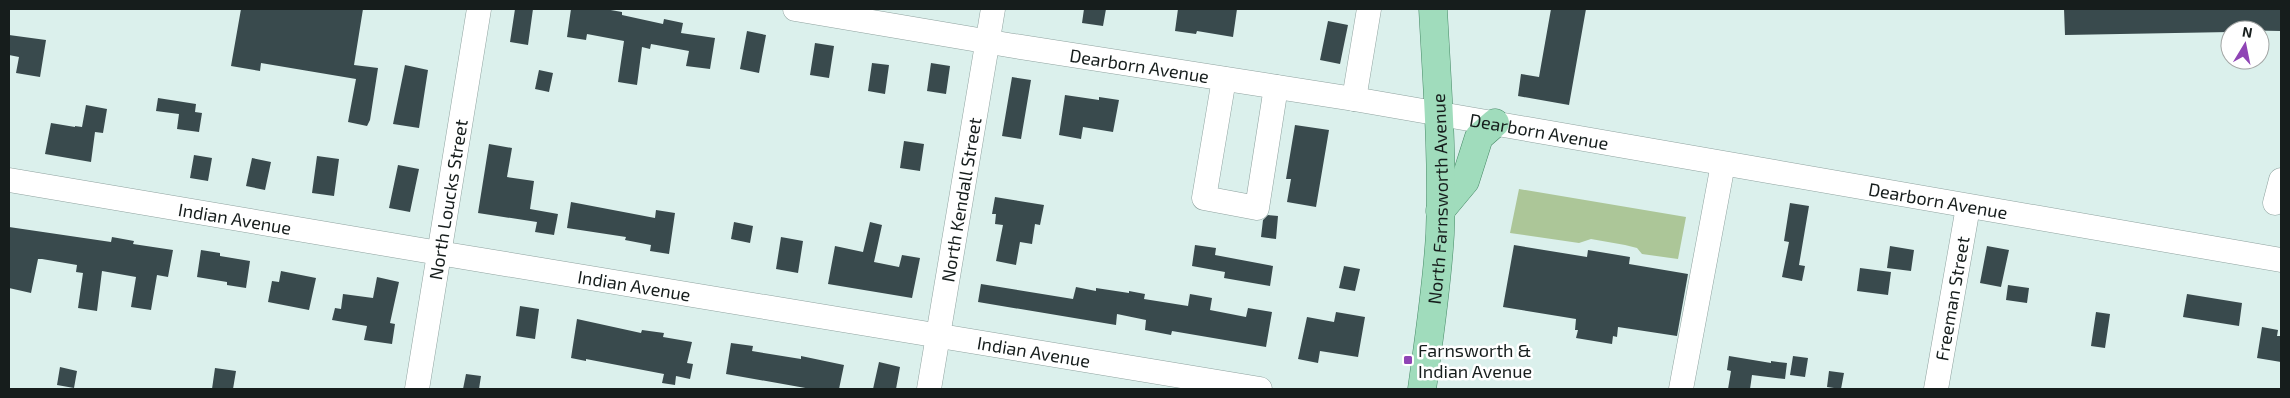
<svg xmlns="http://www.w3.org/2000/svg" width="2290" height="398" font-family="'Exo 2',sans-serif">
<rect width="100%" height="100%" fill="#dbf0ec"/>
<path fill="#acc698" d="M1519 189 1686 217 1678 259 1642 254 1637 248 1625 245 1591 239 1579 243 1510 233Z"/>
<path fill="#394a4d" d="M241 9H363L354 65 378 68 370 120 367 126 348 122 356 79 261 63 260 71 231 66Z
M515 9H533L528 45 510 42Z
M571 9H605L622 12V15L663 24 664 19 683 23 681 33 715 38 710 69 686 66 689 51 651 44 650 49 642 47 637 85 618 82 624 41 587 34 586 40 567 37Z
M1084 9H1106L1103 26 1082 23Z
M1178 9H1237L1233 37 1197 31 1196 34 1175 31Z
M1551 9H1586L1569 105 1518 96 1521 74 1539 77Z
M2064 9H2281V31L2230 30V32L2065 35Z
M1328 21 1348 25 1340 64 1320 60Z
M747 31 766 35 759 73 740 69Z
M9 35 46 40 40 77 16 73 19 57 9 55Z
M815 43 834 46 829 78 810 75Z
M872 63 889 65 885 94 868 91Z
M931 63 950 66 946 94 927 91Z
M405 65 428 70 419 128 393 124Z
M539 70 553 73 549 92 535 89Z
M1012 77 1031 80 1021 139 1002 136Z
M1065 95 1099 100V97L1119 100 1113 132 1083 127 1081 139 1059 135Z
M158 98 196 104 195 112 202 113 199 132 177 129 179 114 156 111Z
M86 105 107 109 103 133 95 132 91 162 45 154 51 123 75 127V126L82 127Z
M1295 125 1329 130 1316 207 1287 202 1291 179H1286Z
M904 141 924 144 920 171 900 168Z
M489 144 512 148 507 177 534 181 530 209 558 214 554 235 535 232 537 222 478 213Z
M194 155 212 158 208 181 190 178Z
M317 156 339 159 334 196 312 193Z
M252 158 271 162 265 190 246 186Z
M398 165 419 169 410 212 389 208Z
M995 197 1044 205 1040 225 1035 224 1032 244 1020 242 1016 265 996 261 1003 225 995 224 996 214H992Z
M571 202 655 218 656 210 675 213 669 254 650 251 651 245 625 240 626 237 567 228Z
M1790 203 1809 206 1799 265 1805 266 1802 281 1782 277 1789 242 1784 241Z
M1268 215 1278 216 1276 239 1261 237 1263 220Z
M734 222 753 226 750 243 731 239Z
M870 222 882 225 874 262 899 267 902 255 920 258 912 298 828 284 835 246 863 252Z
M9 227 111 242 112 237 134 241 133 244 173 250 168 277 157 275 151 310 131 307 136 277 102 271 97 311 78 308 83 273 76 272 77 265 42 259H38L31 293 9 288Z
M781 237 803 241 798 273 776 269Z
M1195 245 1216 248 1215 255 1273 266 1270 286 1224 278 1225 272 1192 266Z
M1514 245 1587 257 1588 250 1630 257 1629 264 1688 274 1677 336 1618 327 1617 337 1613 336 1612 344 1576 338 1578 330H1575L1576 319 1503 307Z
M1890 246 1914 250 1911 271 1887 268Z
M1987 246 2009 250 2001 287 1980 283Z
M201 250 220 253V256L250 261 246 288 227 285V282L197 277Z
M1344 266 1360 269 1355 291 1339 288Z
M1860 268 1891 272 1888 295 1857 291Z
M281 271 316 278 309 310 268 302 272 281 279 282Z
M377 277 399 282 390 323 395 324 392 344 364 340 367 326 332 320 335 308 341 309 343 294 373 298Z
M981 284 1073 299 1076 287 1096 291V288L1129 293V291L1145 294 1144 299 1188 306 1190 294 1212 298 1210 310 1246 317 1248 308 1272 312 1266 347 1172 331 1171 335 1145 330 1146 320 1117 314 1116 325 978 302Z
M2008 285 2029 288 2027 303 2006 300Z
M2187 294 2242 303 2239 326 2183 317Z
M520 306 539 309 535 339 516 336Z
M1336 312 1365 317 1358 357 1320 351 1318 363 1298 359 1307 317 1334 322Z
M2096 312 2110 314 2105 348 2091 346Z
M577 319 641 333 642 330 664 333 663 337 692 342 687 363 693 364 690 379 676 376 675 385 662 383 664 374 586 359V361L571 358Z
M2262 327 2278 330 2277 336H2281V362L2257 358Z
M731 343 753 346 752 351 801 359V356L844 365 839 389H811L726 374Z
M1729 356 1771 363V361L1787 363 1785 379 1752 375 1750 389H1728L1731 371 1727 370Z
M1793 356 1808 358 1805 377 1790 375Z
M879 362 900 367 896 389H873Z
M60 367 77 371 74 388 57 385Z
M215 368 236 371 233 389H212Z
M1829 371 1844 373 1841 389 1827 387Z
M466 374 481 376 479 389H463Z"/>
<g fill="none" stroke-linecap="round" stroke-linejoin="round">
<defs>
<g id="minor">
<path id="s1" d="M795 9 1008 45 1354 99 2281 260"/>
<path d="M1224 79 1204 198 1257 208 1276 87"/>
<path d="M1354 99 1369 9"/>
<path id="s2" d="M9 180 439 253 1260 389"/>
<path d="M2275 203 2281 180"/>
<path id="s3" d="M417 389 479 9"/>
<path id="s4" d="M929 389 993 9"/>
<path d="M1681 389 1723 164"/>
<path id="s5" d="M1936 389 1968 207"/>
</g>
<g id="major">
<path d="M1440 211 1465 181 1479 137 1495 123"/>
<path id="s6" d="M1422 389C1429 338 1437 286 1440 234 1443 159 1437 83 1433 9"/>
</g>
</defs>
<use href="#minor" stroke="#8fa29f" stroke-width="25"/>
<use href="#major" stroke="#478a67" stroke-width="29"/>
<use href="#minor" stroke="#fff" stroke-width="24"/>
<use href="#major" stroke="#a0dcbc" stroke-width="28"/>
</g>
<rect fill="#8f44b5" stroke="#fff" stroke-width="2" x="1403" y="355" width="10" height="10" rx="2.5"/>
<g text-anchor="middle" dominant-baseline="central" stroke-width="5" stroke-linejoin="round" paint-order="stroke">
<g font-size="18" fill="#161d1c" stroke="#fff">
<text stroke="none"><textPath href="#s1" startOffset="349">Dearborn Avenue</textPath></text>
<text stroke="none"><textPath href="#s1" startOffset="754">Dearborn Avenue</textPath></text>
<text stroke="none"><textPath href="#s3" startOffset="192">North Loucks Street</textPath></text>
<text stroke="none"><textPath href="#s4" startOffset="192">North Kendall Street</textPath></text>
<text stroke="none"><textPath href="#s6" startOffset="191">North Farnsworth Avenue</textPath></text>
<text stroke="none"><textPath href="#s1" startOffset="1159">Dearborn Avenue</textPath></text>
<text stroke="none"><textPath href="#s2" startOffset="229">Indian Avenue</textPath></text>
<text stroke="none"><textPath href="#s2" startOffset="634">Indian Avenue</textPath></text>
<text stroke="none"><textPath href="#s5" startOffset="92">Freeman Street</textPath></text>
<text stroke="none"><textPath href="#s2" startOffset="1039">Indian Avenue</textPath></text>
</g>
<g font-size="18" fill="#161d1c" stroke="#fff" text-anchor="start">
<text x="1418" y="350">Farnsworth &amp;<tspan x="1418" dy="21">Indian Avenue</tspan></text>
</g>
</g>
<rect width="2290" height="398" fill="none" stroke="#161d1c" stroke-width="20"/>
<g transform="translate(2245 45) rotate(10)"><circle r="24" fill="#ffffff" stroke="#a2a5a4"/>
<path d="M0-4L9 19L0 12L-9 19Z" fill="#8f44b5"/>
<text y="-8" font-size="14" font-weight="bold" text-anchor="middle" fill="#161d1c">N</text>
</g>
</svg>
